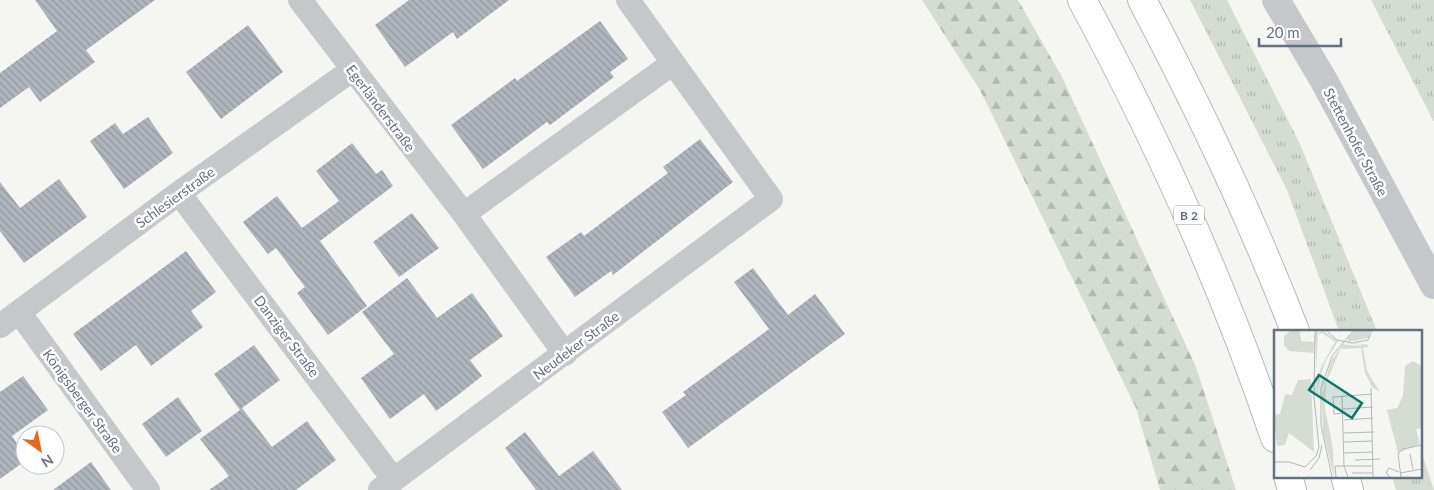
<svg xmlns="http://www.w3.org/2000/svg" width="1434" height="490" font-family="Lato,sans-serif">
<defs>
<pattern id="grass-tufts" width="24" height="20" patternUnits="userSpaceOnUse" patternTransform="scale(1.25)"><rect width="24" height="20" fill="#d5ddd2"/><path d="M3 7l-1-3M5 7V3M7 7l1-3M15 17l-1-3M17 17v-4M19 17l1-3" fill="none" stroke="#b0b8b0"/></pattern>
<pattern id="forest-firs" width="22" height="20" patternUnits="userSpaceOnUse" patternTransform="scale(1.25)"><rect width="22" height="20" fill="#d5ddd2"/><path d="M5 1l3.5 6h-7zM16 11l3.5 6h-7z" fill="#b0b8b0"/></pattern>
<pattern id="building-back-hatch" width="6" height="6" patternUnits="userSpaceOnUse" patternTransform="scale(1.25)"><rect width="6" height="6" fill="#afb5bc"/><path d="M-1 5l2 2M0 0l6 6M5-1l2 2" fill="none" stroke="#92989e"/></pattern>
</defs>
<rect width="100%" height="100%" fill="#f5f6f1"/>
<path fill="url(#grass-tufts)" d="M1190 0H1227L1300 144 1377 331H1339L1287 190Z
M1371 0H1434V122Z
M1420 448 1434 490H1396L1392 476H1420Z"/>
<path fill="url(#forest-firs)" d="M922 0H1018L1061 75 1196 367 1236 490H1160L1136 408 980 90Z"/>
<path fill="url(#building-back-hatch)" d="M35 0H155L86 50 95 62 40 102 29 87 0 108V73L57 31Z
M409 0H509L457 39 453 32 405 67 375 25Z
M600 21 628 59 610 72 614 77 550 125 547 122 483 169 451 125 515 78 517 81Z
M248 25 283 72 221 119 186 72Z
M148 117 173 153 124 189 90 141 115 123 123 134Z
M700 139 733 182 613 275 611 271 575 297 546 257 581 232 584 236 668 173 663 167Z
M352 143 376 174 382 170 393 186 320 241 367 306 328 335 297 293 305 287 276 248 268 254 243 222 277 196 302 228 339 201 316 171Z
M59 179 87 217 24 263 0 231V182L20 208Z
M412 213 439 248 399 277 373 242Z
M186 251 216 292 191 311 203 327 151 366 136 345 101 371 73 334Z
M753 268 788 315 815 294 845 334 688 448 662 412 686 395 683 392 769 329 734 282Z
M407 278 437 318 472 293 503 336 470 360 482 376 458 395 436 411 424 394 390 419 361 378 394 354 362 312Z
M254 345 280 380 242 408 272 447 307 421 336 460 296 490H209L229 476 200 439 240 410 214 374Z
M23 376 48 410 12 436 25 455V461L0 479V392Z
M178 397 202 431 166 457 142 424Z
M525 432 559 476 593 451 622 490H536L505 448Z
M91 462 111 490H53Z"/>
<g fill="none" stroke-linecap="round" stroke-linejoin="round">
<defs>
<path id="trunk" d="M1082 0C1158 141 1224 286 1275 438
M1142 0C1199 108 1251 217 1295 331
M1288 476 1292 490
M1345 476 1349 490"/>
</defs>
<use href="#trunk" stroke="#b7b9bd" stroke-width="30"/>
<path stroke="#c5c7cb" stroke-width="24" d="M300 0 464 214 565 354
M179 193 394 480
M464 214 673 63
M19 312 148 490
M0 326 179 193 352 70
M380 490 771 199 628 0"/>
<path stroke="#c5c7cb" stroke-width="28" d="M1276 0 1323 79 1434 285"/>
<use href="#trunk" stroke="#fff" stroke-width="28"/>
</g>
<g text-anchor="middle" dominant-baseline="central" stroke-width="5" stroke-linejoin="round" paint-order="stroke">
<rect fill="#fff" stroke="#929ca9" stroke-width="1" x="1174" y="205.5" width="30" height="19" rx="4"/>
<g font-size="12" font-weight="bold" fill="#637184">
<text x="1189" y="215">B 2</text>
</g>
<g font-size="14" fill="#637184" stroke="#fff">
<text transform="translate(381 108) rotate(53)">Egerländerstraße</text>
<text transform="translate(1356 142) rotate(62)">Stettenhofer Straße</text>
<text transform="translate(175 197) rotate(-36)">Schlesierstraße</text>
<text transform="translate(287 336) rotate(53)">Danziger Straße</text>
<text transform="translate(576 345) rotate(-37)">Neudeker Straße</text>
<text transform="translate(83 401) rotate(54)">Königsberger Straße</text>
</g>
</g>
<g transform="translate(1274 330)">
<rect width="148" height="148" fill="#f5f6f1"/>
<path d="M18 0H26L27 11 40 12V0H43L40 23 15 21 10 15V6ZM48 0 64 11 51 32 41 66 47 37 61 12 48 3 44 5 42 43V6ZM82 0H96L95 8 74 12V7ZM69 13 91 14 94 15V17L89 18 93 41 106 62 98 57 91 43 87 18 68 19 64 24 69 17 92 15ZM37 49 40 122 15 103 11 115 3 116 0 85 6 84 11 64 18 65 24 50Z" fill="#d5ddd2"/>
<path d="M69 14 93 17 67 18 52 53 51 79 59 118 60 147 49 102 48 65 57 31ZM139 31 147 36V98L142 99 146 114 124 123 113 80 123 78 129 66 131 36Z" fill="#d5ddd2"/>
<path fill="none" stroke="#b2b9be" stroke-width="1" d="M52 0 63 10 78 13 94 10 98 0M97 58 99 147M68 66 70 136 74 147M69 79 99 77M69 83 60 84 59 67 98 64M70 90 99 88M70 103 100 102M70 112 99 111M70 123 98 122M136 124 139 139M81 130 106 129M0 132H15L31 137M31 137 42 126 45 117 40 67 41 6 44 0M36 140 45 128 48 115M78 143H99M126 143 148 139M58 147 47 95V59L58 26 80 0M62 147 61 136H98M116 147 112 143 115 138 125 142M127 147 124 124 129 119 148 115"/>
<path fill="#0f766e" fill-opacity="0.15" stroke="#0f766e" stroke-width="2.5" d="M45 45 88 73 78 88 35 60Z"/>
<rect width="148" height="148" fill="none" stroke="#637184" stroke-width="2.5"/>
</g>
<g transform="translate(40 450) rotate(147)"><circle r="24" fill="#ffffff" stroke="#c1c6ce"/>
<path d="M0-4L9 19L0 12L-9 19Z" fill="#ed651a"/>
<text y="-8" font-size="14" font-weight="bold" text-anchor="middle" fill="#637184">N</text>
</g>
<path d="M1259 38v8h82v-8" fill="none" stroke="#637184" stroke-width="2.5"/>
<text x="1266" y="38" font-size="15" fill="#637184" stroke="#ffffff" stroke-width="4" paint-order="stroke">20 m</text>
</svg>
